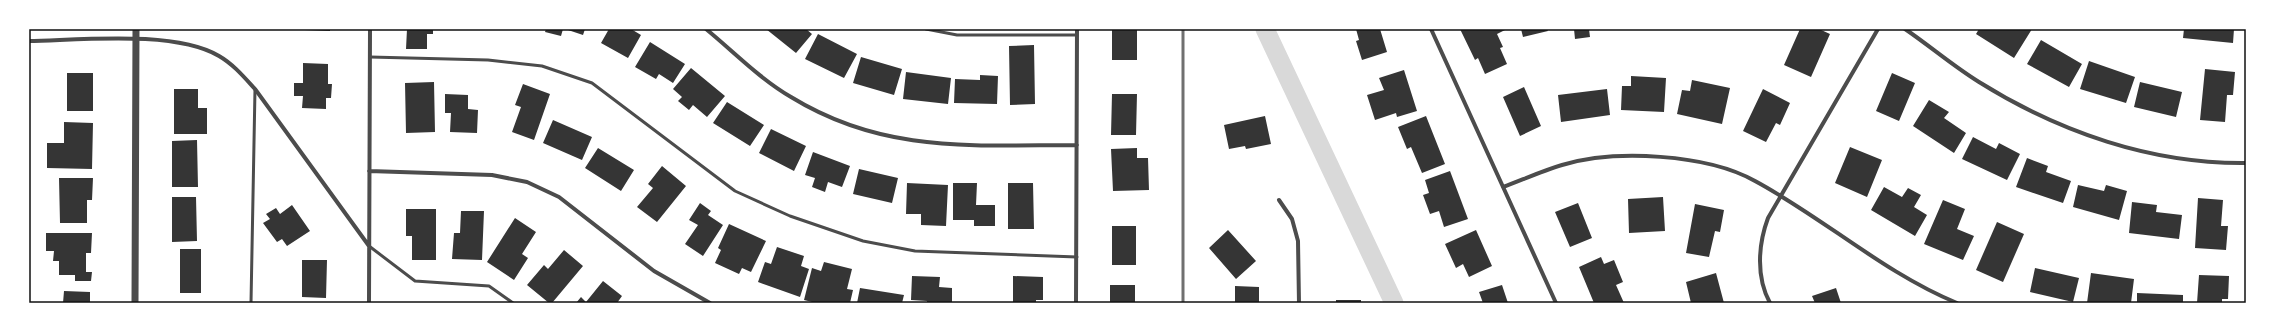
<svg xmlns="http://www.w3.org/2000/svg" width="2275" height="332" font-family="'Roboto Condensed',sans-serif">
<rect width="100%" height="100%" fill="#fff"/>
<g fill="none" stroke-linecap="round" stroke-linejoin="round">
<path stroke="#d9d9d9" stroke-width="19" d="M1265 29 1394 303"/>
</g>
<path fill="#353535" d="M304 29H330V31L304 30Z
M407 29H433V34H427V49H406Z
M546 29H563L561 36 545 32Z
M565 29H585L583 35Z
M609 29H631L641 35 628 58 601 43Z
M766 29H806L812 34 796 53Z
M1112 29H1137V60H1112Z
M1356 29H1380L1387 52 1362 60 1356 41 1359 40Z
M1460 29H1507L1497 34 1503 47 1500 48 1507 64 1485 74 1478 58 1475 60Z
M1521 29H1547L1548 31 1523 37Z
M1574 29H1589L1590 37 1575 39Z
M1800 29H1819L1830 34 1811 77 1784 65Z
M1979 29H2032L2014 58 1976 34Z
M2184 29H2234L2233 43 2183 38Z
M818 34 857 54 844 78 805 59Z
M2041 40 2082 64 2069 87 2027 64Z
M650 42 685 64 673 83 659 74 656 79 635 67Z
M1034 45 1035 104 1010 105 1009 46Z
M861 57 902 69 894 95 853 83Z
M2089 61 2135 77 2126 103 2080 89Z
M303 63 328 64V84H332L331 98H326V109L302 108 303 96H294V83H303Z
M691 68 725 96 707 117 693 105 689 110 678 101 682 97 673 89Z
M2205 69 2235 72 2233 95H2227L2225 122 2200 120Z
M1404 70 1417 111 1397 117 1396 113 1375 120 1367 95 1384 90 1379 78Z
M906 72 951 78 948 104 903 99Z
M67 73H93V111H67Z
M1892 73 1915 83 1899 121 1876 111Z
M980 75 998 76 997 104 954 103 955 79 980 80Z
M1631 76 1666 78 1664 112 1621 110 1622 86H1631Z
M1692 80 1730 88 1722 124 1677 114 1682 90 1690 91Z
M434 82 435 132 406 133 405 83Z
M2140 82 2182 92 2176 117 2134 107Z
M523 84 550 94 534 140 512 132 521 107 515 105Z
M1524 87 1541 126 1520 136 1503 97Z
M174 89H198V108H207V134H174Z
M1607 89 1610 115 1561 122 1558 95Z
M1763 89 1790 103 1780 125 1776 123 1766 142 1743 131Z
M445 94 468 95V109L478 110 477 133 450 132 451 113H445Z
M1112 94H1137L1136 135H1111Z
M1929 100 1949 112 1944 118 1966 133 1954 153 1913 126Z
M727 102 764 125 750 146 713 123Z
M1265 116 1271 144 1246 149 1245 146 1229 149 1224 125Z
M1426 116 1445 164 1422 173 1411 147 1407 149 1398 127Z
M553 120 592 137 582 160 543 143Z
M64 122 93 123 92 169 47 168V143H64Z
M771 129 806 146 794 171 759 153Z
M1973 137 1996 149 1999 143 2020 154 2007 180 1962 159Z
M197 140 198 187H172V141Z
M1850 147 1882 160 1867 197 1835 183Z
M598 148 634 170 621 191 585 168Z
M1137 148V158H1148L1149 190 1113 191 1111 149Z
M813 152 850 166 842 187 828 182 825 192 812 187 815 178 805 175Z
M2027 158 2048 166 2046 172 2071 181 2063 203 2016 187Z
M662 166 686 186 657 222 637 207 653 188 648 184Z
M859 169 898 178 892 203 853 194Z
M1450 171 1468 219 1444 227 1439 211 1430 214 1423 195 1429 193 1425 180Z
M59 178H93L92 200H87V223H60Z
M907 183 948 185 946 226 921 225V214H906Z
M953 183H977L976 205H995V226H974V220H953Z
M1008 183H1033L1034 229H1008Z
M2078 185 2104 191 2106 185 2127 191 2119 220 2073 207Z
M1884 187 1902 197 1908 188 1921 195 1914 207 1927 215 1915 236 1871 210Z
M172 197H196L197 241 172 242Z
M1663 197 1665 231 1629 233 1628 199Z
M2198 198 2223 200 2221 226H2228L2226 250 2195 248Z
M1943 200 1965 209 1957 229 1974 236 1963 260 1924 244Z
M2132 202 2157 205 2156 212 2182 215 2179 239 2129 233Z
M700 203 711 211 708 215 723 225 703 256 685 244 698 225 689 220Z
M1578 203 1592 238 1570 247 1555 212Z
M1695 204 1724 210 1720 232 1715 231 1709 257 1686 253Z
M292 205 310 231 287 246 282 239 277 242 263 223 270 219 266 214 276 208 280 214Z
M406 209H436V260H412V236H406Z
M461 211H484L482 260 452 259 454 233H460Z
M515 218 536 232 522 254 528 258 514 280 487 262Z
M1997 222 2024 234 2003 282 1976 270Z
M729 224 766 241 751 272 742 268 739 274 715 263 721 250 718 248Z
M1112 226H1136V265H1112Z
M1228 230 1256 261 1236 279 1209 248Z
M1476 230 1492 266 1469 277 1463 264 1456 268 1445 244Z
M46 233H92L91 253H86V272H92L91 281H75V275H59V261H53L54 251H46Z
M777 247 804 256 801 266 809 269 800 297 758 282 765 262 771 264Z
M180 249H201V293H180Z
M564 250 583 266 552 303H549L527 285 544 265 548 269Z
M1601 257 1604 264 1614 260 1623 282 1616 285 1624 303H1594L1579 267Z
M302 260H327L326 298 302 297Z
M824 262 852 269 847 289 853 290 850 303H816L804 300 812 268 821 271Z
M2035 268 2079 278 2073 302 2030 292Z
M1716 273 1724 303H1691L1686 282Z
M2091 273 2134 279 2131 303H2087Z
M2199 275 2229 276 2228 299H2222V303H2197Z
M912 276 940 277 939 287 952 288V303H927V301L911 300Z
M1013 276 1043 277V300H1036V303H1013Z
M603 281 622 296 617 303H576L581 297 586 302Z
M1110 285H1135V303H1110Z
M1502 285 1508 303H1483L1479 292Z
M1235 286 1259 287V303H1235Z
M860 288 904 295 902 303H857Z
M1836 288 1841 303H1815L1812 296Z
M64 291 90 292V303H63Z
M2137 293 2183 295V303H2137Z
M1336 300H1361V303H1336Z"/>
<g fill="none" stroke-linecap="round" stroke-linejoin="round">
<path stroke="#4c4c4c" stroke-width="3" d="M926 29 957 35H1077
M370 57 488 60 542 66 592 83 735 191 790 216 863 241 915 251 1077 257
M369 246 415 281 489 286 513 303
M251 303 255 89"/>
<path stroke="#4c4c4c" stroke-width="4" d="M706 29C734 52 760 79 791 97 884 154 973 145 1077 145
M1431 29 1556 303
M1905 29C1930 46 1953 66 1979 82 2059 132 2151 164 2246 163
M29 41C81 40 175 30 219 56 233 64 244 77 255 89L369 246
M369 171 492 175 527 182 559 197 654 271 710 303
M1503 187C1522 180 1542 171 1562 165 1615 149 1707 154 1755 181 1824 218 1884 273 1957 303
M1279 200 1292 219 1298 241 1299 303
M369 303 370 29
M1076 303 1077 29
M1770 303C1756 277 1758 245 1768 218L1878 29"/>
<path stroke="#4c4c4c" stroke-width="7" d="M135 303 136 29"/>
<path stroke="#707070" stroke-width="3" d="M1183 303V29"/>
</g>
<rect width="2275" height="332" fill="none" stroke="#ffffff" stroke-width="60"/>
<rect x="30" y="30" width="2215" height="272" fill="none" stroke="#111" stroke-width="1.5"/>
</svg>
